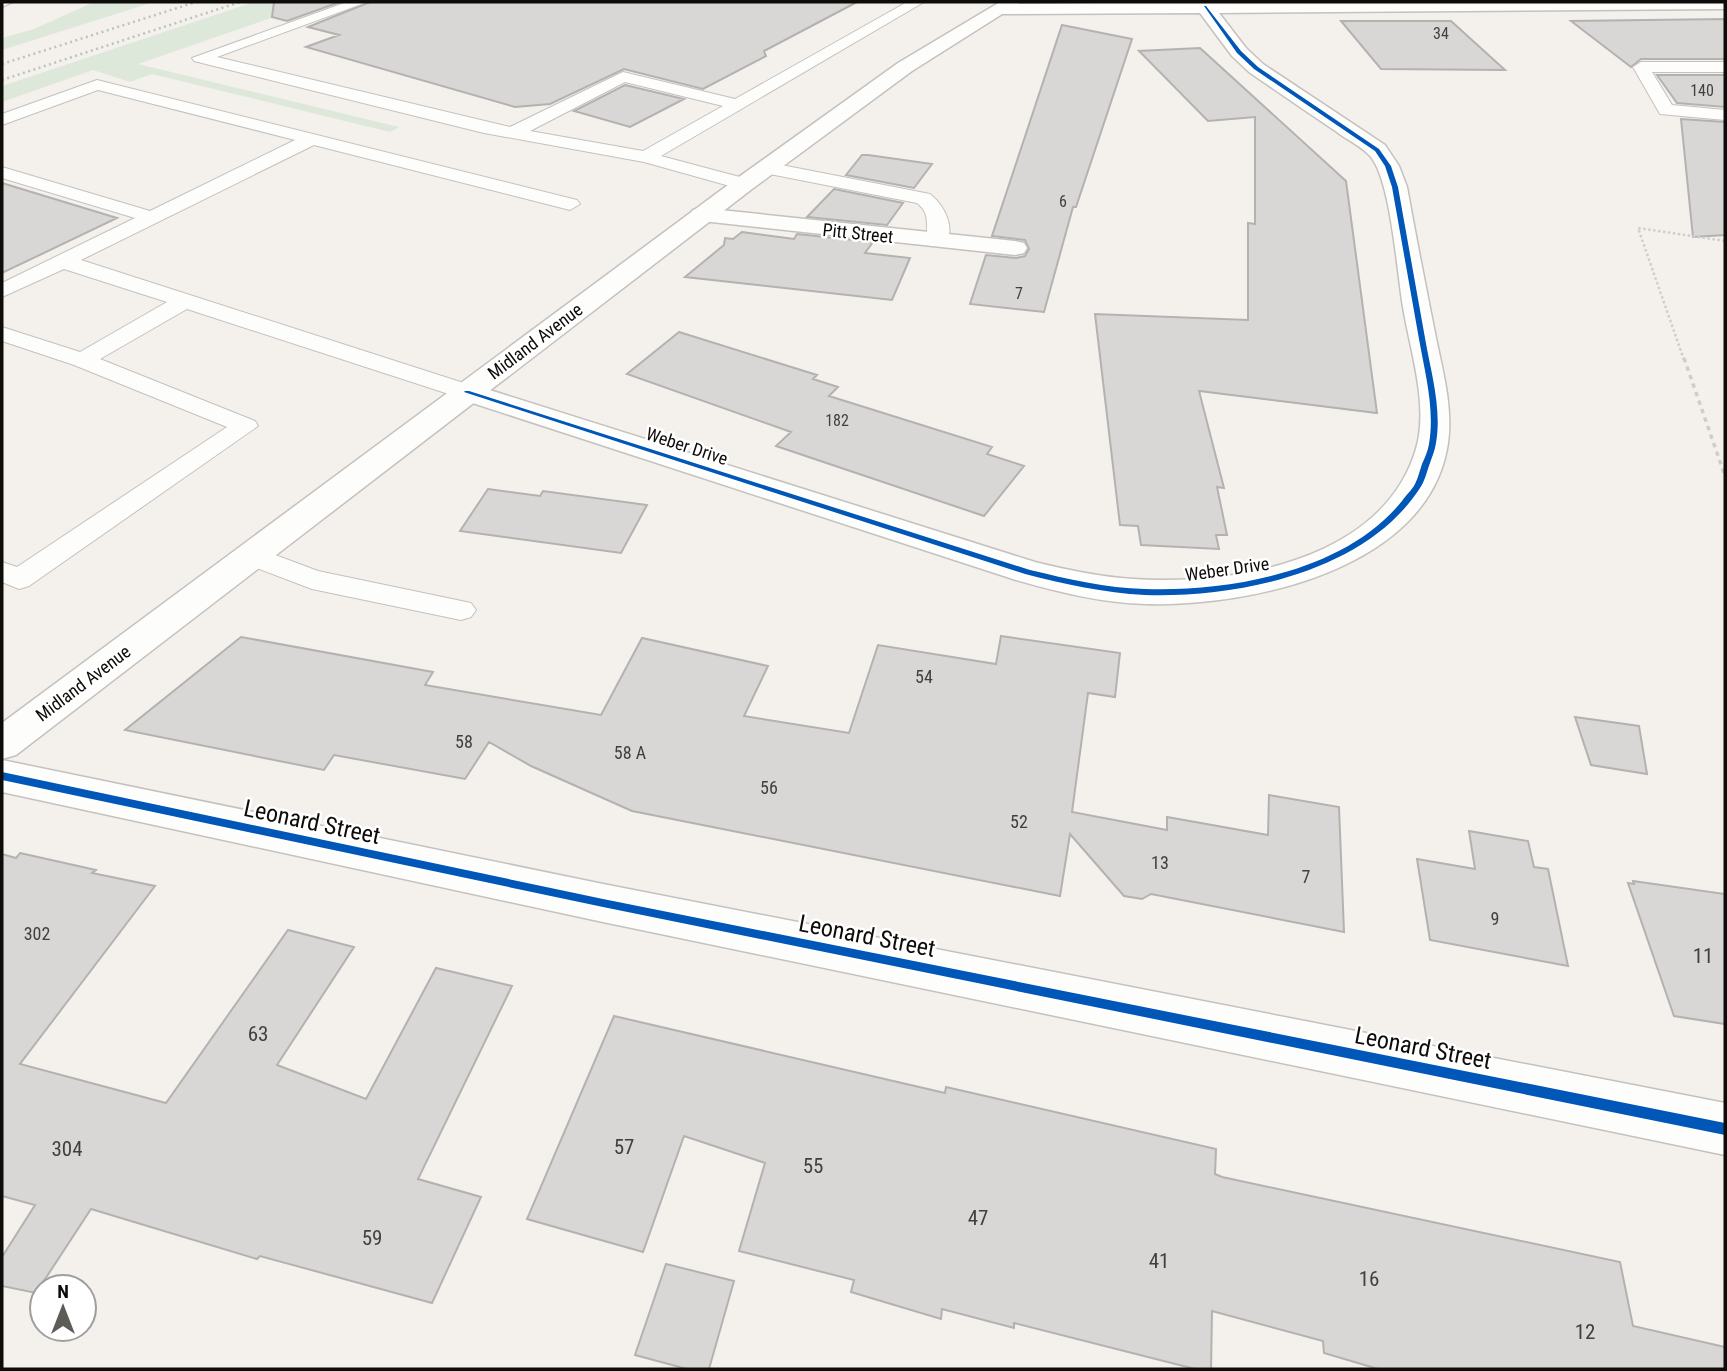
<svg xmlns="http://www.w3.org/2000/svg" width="1727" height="1371" font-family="'Roboto Condensed',sans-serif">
<rect width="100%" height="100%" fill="#f4f0ec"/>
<path fill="#dde8da" d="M94 2H154L2 50V38L34 29Z
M254 2H317L138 64 399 127 390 132 152 74 130 82 93 70 2 102V86Z"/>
<path fill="#d9d7d6" stroke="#b4b1b1" stroke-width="2" d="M274 2H340L287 21 272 17Z
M370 2H857L764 51 766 56 703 89 624 69 550 104 515 107 306 47 339 35 308 27Z
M1725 19V59H1641L1631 67 1571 21Z
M1341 21H1451L1505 70 1381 69Z
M1062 25 1132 39 1076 207H1073L1044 312 970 304 986 255 1016 258 1025 256 1029 249 1025 240 992 236Z
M1200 48 1346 181 1377 413 1199 391 1224 488 1217 487 1227 535H1216L1219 549 1141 545 1138 526 1120 525 1095 314 1248 320V223L1255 224V117L1208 121 1139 51Z
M1657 75H1725V107L1677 103Z
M625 85 684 99 630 127 574 111Z
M1681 119 1725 122V235L1693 237Z
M862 155H868L932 164 914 188 846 175Z
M2 183 117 218 2 273Z
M834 189 903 203 887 225 807 217Z
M742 232 794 239 797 234 873 242 865 253 910 258 892 300 685 277 724 245 725 238 733 239Z
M679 332 817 375 813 379 838 387 829 396 992 447 987 454 1024 466 984 516 776 446 791 432 627 374Z
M488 489 540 496 543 491 647 505 621 553 460 531Z
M1001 636 1120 653 1115 697 1088 693 1072 812 1167 830V817L1268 835 1269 795 1339 807 1344 932 1151 894 1142 899 1124 896 1070 834 1060 896 632 811 531 766 489 742 465 779 334 755 324 770 125 730 241 637 433 672 425 685 601 715 642 638 768 666 744 716 849 733 878 645 996 664Z
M1575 717 1639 726 1647 774 1591 765Z
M1469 831 1528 841 1534 867 1548 869 1568 966 1430 940 1417 859 1475 869Z
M20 853 96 870 92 873 155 886 20 1064 166 1103 288 930 354 947 277 1065 366 1099 436 968 512 986 418 1179 481 1197 432 1303 260 1256 257 1259 91 1209 36 1293 2 1286V1257L35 1205 2 1196V854L16 858Z
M1633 881 1725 894V1024L1674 1016 1628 883 1634 884Z
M614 1016 945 1093 946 1087 1216 1149 1215 1174 1222 1177 1620 1262 1633 1326 1725 1347V1369H1378L1324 1353 1323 1341 1212 1311 1211 1369H1195L1014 1323V1328L942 1309 941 1319 851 1292 854 1280 739 1251 765 1163 684 1136 643 1252 527 1219Z
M666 1264 734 1281 709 1369H687L635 1355Z"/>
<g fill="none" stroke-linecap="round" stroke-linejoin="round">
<defs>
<path id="service" d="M2 2H13L2 7Z
M347 2H367L217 57 510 127 623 72 735 99 907 2H924L661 156 751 180 753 184 744 190 644 162 484 133 194 61 192 58ZM625 82 723 106 643 151 530 131Z
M1641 62H1725V72H1652L1672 105 1725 110V120L1660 114 1633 67Z
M97 80 577 200 580 204 570 210 314 145 81 260 476 387 479 392 476 397H458L187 309 100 359 255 421 258 426 29 586 19 589 2 582V562L17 567 227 427 74 365 2 341V327L80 352 167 302 64 269 2 297V283L135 218 2 178V167L150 211 295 140 98 90 2 125V114Z
M766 162 930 194C945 206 956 228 945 246H931C922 231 934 216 917 203L759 172 757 168 759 164Z
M251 546 318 571 471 603 476 610 471 617 461 620 312 589 241 562 237 555 241 548Z"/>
<path id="minor" d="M1205 2H1725V9L1219 13 1246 48 1263 64 1385 145 1399 166 1407 187C1416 237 1426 288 1436 338 1443 372 1453 408 1448 443 1430 569 1250 607 1146 604 1102 603 1058 592 1016 580L457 398 452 392 457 386 467 383 477 386 1035 562C1067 570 1100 577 1134 579 1235 586 1383 560 1416 449 1429 405 1410 350 1403 307 1397 272 1391 182 1371 157 1363 147 1347 140 1337 132 1307 112 1278 92 1249 72L1232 56 1200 13 1000 14 991 9 1000 4Z
M701 208 1015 241 1024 243 1027 248 1024 253 1015 255 693 220 689 215 693 210Z
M2 760 603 884 1725 1103V1155L603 922 2 792Z"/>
<path id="tertiary" d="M1000 2H1021L912 71 752 189 16 755 2 759V723L736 179 898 63Z"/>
</defs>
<use href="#service" stroke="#c4c1be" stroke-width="2"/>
<use href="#minor" stroke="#c4c1be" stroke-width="3"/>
<use href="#tertiary" stroke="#c4c1be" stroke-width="3"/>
<path stroke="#cfcecd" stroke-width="2.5" stroke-dasharray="2.5 2.5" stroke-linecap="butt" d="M1684 360 1638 228 1725 241"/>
<path stroke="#cfcecd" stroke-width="3.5" stroke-dasharray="4.5 4.5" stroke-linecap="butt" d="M1684 358 1725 476"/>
<use href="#service" fill="#fdfdfc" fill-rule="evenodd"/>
<use href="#minor" fill="#fdfdfc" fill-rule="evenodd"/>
<use href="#tertiary" fill="#fdfdfc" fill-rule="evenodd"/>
<path stroke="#c0c0be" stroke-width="2.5" stroke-dasharray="2 3.5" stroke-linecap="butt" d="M2 64 196 2
M2 80 240 2"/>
<defs>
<path id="cycleway" d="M1204 6H1206L1241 51 1258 67 1379 149 1391 166 1398 187C1407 237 1416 288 1425 338 1431 373 1442 408 1436 443 1435 450 1432 457 1430 463 1427 471 1425 481 1420 488 1366 572 1238 598 1145 595 1104 593 1064 584 1025 574L464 392 465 391H469L1030 570C1068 579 1106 588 1145 589 1230 592 1346 571 1402 501 1406 495 1412 490 1415 484 1418 478 1420 470 1422 464 1425 457 1428 451 1429 444 1435 409 1425 373 1419 339 1410 288 1401 238 1392 187L1385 166 1375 151 1254 69 1237 53Z
M2 772 603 899 1725 1123V1135L603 907 2 780Z"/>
</defs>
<use href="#cycleway" stroke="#fff" stroke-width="4"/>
<use href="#cycleway" fill="#0057b8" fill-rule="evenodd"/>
</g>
<g text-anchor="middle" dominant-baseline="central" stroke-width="5" stroke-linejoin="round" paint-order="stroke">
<g font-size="16" fill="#42403d">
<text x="1441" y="33">34</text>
<text x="1702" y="90">140</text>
<text x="1063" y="201">6</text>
<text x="1019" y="293">7</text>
<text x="837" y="420">182</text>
</g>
<g font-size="18" fill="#0e0c09" stroke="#fff">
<text transform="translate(858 233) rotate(6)">Pitt Street</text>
<text transform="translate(535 341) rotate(-37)">Midland Avenue</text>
<text transform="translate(687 446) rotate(18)">Weber Drive</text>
<text transform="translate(1227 569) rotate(-8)">Weber Drive</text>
<text transform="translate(83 683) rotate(-37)">Midland Avenue</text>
</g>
<g font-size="18" fill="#42403d">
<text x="924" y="676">54</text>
<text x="464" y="741">58</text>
<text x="630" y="752">58 A</text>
<text x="769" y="787">56</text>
<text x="1019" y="821">52</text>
<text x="1160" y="862">13</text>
<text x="1306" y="876">7</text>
<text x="1495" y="918">9</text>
<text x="37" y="933">302</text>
</g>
<g font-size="21" fill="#42403d">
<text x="1703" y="956">11</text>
<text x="258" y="1034">63</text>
<text x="624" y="1147">57</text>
<text x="67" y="1149">304</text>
<text x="813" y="1166">55</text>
<text x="978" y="1218">47</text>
<text x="372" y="1238">59</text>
<text x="1159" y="1261">41</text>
<text x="1369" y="1279">16</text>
<text x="1585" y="1332">12</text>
</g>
<g font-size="24" fill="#0e0c09" stroke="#fff">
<text transform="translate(312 822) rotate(12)">Leonard Street</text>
<text transform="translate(867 936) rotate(11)">Leonard Street</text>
<text transform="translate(1423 1048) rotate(11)">Leonard Street</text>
</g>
</g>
<rect width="1727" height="1371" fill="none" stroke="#0e0c09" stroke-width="7"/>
<g transform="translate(63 1308)"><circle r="33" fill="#ffffff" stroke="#9f9e9d" stroke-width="2"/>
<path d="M0-5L12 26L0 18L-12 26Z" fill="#5e5c58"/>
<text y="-10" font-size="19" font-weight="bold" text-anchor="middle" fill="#0e0c09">N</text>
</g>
</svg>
